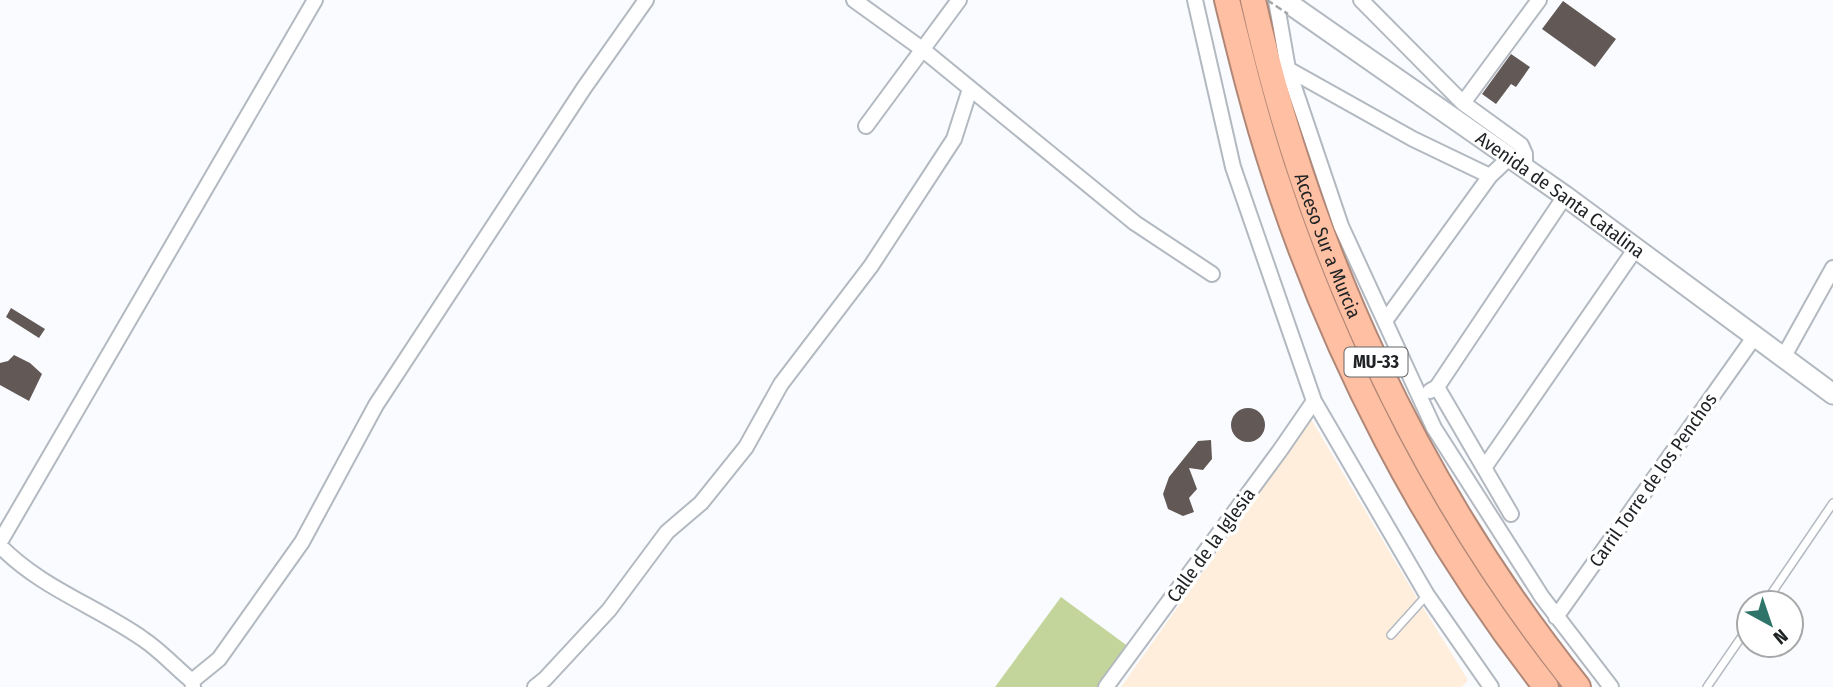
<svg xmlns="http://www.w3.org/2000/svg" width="1833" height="687" font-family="'Fira Sans Condensed',sans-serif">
<rect width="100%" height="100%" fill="#f9fbfe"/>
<path fill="#ffeedc" d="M1311 419 1411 588 1468 680 1462 687H1121Z"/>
<path fill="#c3d59a" d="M1061 597 1133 650 1106 687H995Z"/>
<path fill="#625957" d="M1563 1 1616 39 1595 67 1542 29Z
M1511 54 1530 67 1516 87 1511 84 1496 104 1482 94Z
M11 308 45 329 39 338 6 317Z
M14 355 30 363 42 374 29 401 0 385V363L8 361Z
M1231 425a17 17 0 1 1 34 0a17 17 0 1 1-34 0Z
M1211 440 1212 459 1203 470 1189 468 1197 489 1189 498 1194 512 1183 516 1168 509 1163 494 1169 477 1198 441Z"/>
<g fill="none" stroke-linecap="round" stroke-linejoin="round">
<defs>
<path id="service" d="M1765 603 1833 503
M1391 635 1427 595
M1707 687 1749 626"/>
<path id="minor" d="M854 0 922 49 1135 223 1212 274
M1195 0 1233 167 1314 401 1427 595 1491 687
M1276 0 1288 69 1341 226 1434 428 1542 597 1611 687
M1361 0 1463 103 1521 145 1525 154V168
M1288 69 1413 139 1490 176 1510 157
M1463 103 1539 0
M866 126 959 0
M1385 321 1490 176
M1784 356 1833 268
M1437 387 1565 196
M1430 391 1437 387 1511 514
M1484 468 1636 248
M0 542 315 0
M0 546C41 588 96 606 143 639 161 651 176 668 192 681L193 687
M1556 617 1750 343
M192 681 219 659 302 542 376 405 584 88 646 0
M535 687 545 679 609 610 667 532 701 503 746 447 781 384 871 266 954 139 970 89
M1106 687 1281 449 1314 401"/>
<g id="secondary">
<path id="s1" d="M1284 0 1565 196 1833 394"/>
</g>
<g id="motorway">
<path d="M1227 0C1241 57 1255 114 1273 169 1333 355 1425 533 1546 687"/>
<path id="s2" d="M1253 0C1308 249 1418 487 1578 687"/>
</g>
</defs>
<use href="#service" stroke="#b3b9c0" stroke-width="10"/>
<use href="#minor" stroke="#b3b9c0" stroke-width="18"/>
<use href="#secondary" stroke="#b3b9c0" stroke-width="23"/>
<use href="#motorway" stroke="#b18877" stroke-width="28"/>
<use href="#service" stroke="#fff" stroke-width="7"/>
<use href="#minor" stroke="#fff" stroke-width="14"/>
<use href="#secondary" stroke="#fff" stroke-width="19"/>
<use href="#motorway" stroke="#ffbfa3" stroke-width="24"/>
<path stroke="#a4a7a9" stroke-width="2.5" stroke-dasharray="7 3.5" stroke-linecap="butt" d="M1267 0 1288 14"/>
</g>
<g text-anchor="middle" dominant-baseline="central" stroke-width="7" stroke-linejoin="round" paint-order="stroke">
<rect fill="#fff" stroke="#636566" stroke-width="2" x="1344.5" y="347.5" width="63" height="29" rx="5"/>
<g font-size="18" font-weight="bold" fill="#202325">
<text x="1376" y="362">MU-33</text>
</g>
<g font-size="19" fill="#202325" stroke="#fff">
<text stroke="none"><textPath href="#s1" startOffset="338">Avenida de Santa Catalina</textPath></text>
<text stroke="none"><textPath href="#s2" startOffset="257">Acceso Sur a Murcia</textPath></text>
<text transform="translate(1653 480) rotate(-55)">Carril Torre de los Penchos</text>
<text transform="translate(1211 545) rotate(-54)">Calle de la Iglesia</text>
</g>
</g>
<g transform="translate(1770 624) rotate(140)"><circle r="33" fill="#ffffff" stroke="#a6a7a8" stroke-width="2"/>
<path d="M0-5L12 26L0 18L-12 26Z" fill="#2e7469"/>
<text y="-10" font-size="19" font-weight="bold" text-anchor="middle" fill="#202325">N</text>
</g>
</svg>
